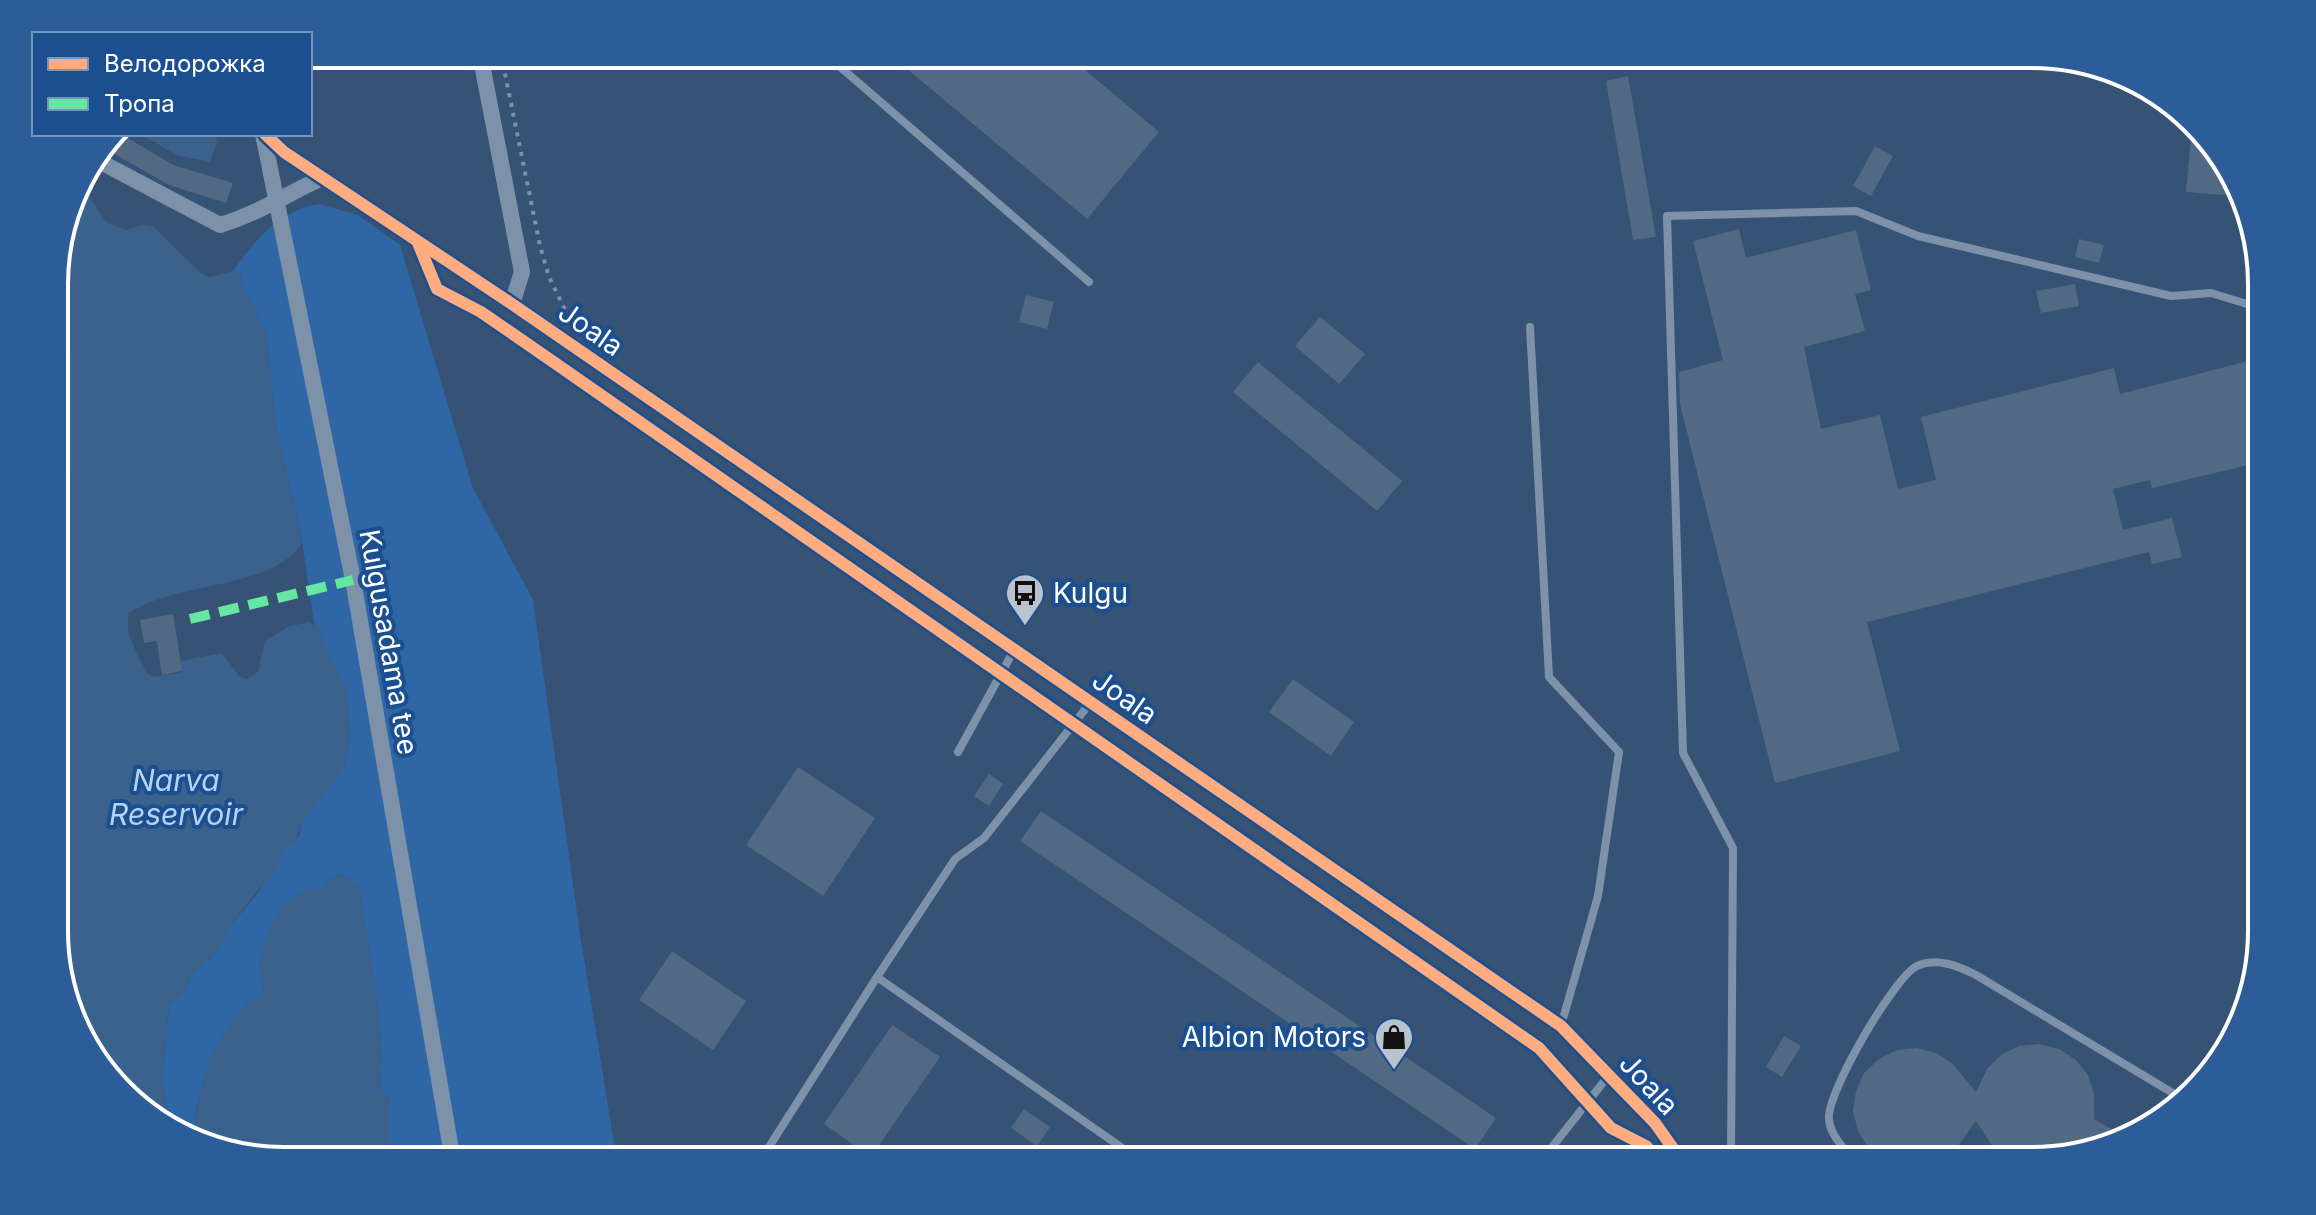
<svg xmlns="http://www.w3.org/2000/svg" width="2316" height="1215" font-family="Inter,sans-serif">
<rect width="100%" height="100%" fill="#365274"/>
<path fill="#2f66a5" d="M319 204 358 215 400 245 473 488 533 600 580 934 617 1161H390V1101L380 1088C386 1020 368 953 359 886L340 874 329 879 259 963 264 991C213 1026 201 1082 191 1139L170 1127 162 1076 169 1006 186 989 191 976 219 949 230 926 258 893 285 848 299 836 301 824 344 766 350 739 346 692 314 623 301 534 276 428 266 332 245 291 240 274 233 271C254 241 281 209 319 204Z"/>
<path fill="#3b618d" d="M141 134H215L217 144 210 162 176 155Z
M79 191 86 192 107 223 127 230 141 225 154 227 202 274 210 277 233 271 240 274 245 291 266 332 276 428 301 534 302 543C273 590 175 581 129 613 123 632 139 657 148 674L153 677 182 672 181 661 222 653 239 676 246 679 258 672 265 641 288 627 308 622 318 627 346 692 350 739 344 766 301 824 295 844 285 848 278 865 230 926 219 949 191 976 186 989 169 1006 162 1076 170 1127 101 1071 56 962 55 268 74 196Z
M340 874 359 885C369 953 386 1020 380 1088L390 1101V1161H284L191 1139C203 1079 210 1029 264 991L259 963 267 934 281 906 305 889 319 890 329 879Z"/>
<path fill="#526984" d="M889 54H1066L1159 132 1087 219Z
M1628 76 1656 237 1633 240 1606 81Z
M2192 128 2223 156 2238 196 2186 192Z
M115 134H121L173 165 233 183 226 203 169 185 104 148Z
M1875 146 1893 156 1871 196 1853 186Z
M1739 229 1746 258 1856 230 1871 290 1855 294 1865 331 1804 347 1821 429 1880 415 1898 489 1936 480 1921 417 2114 368 2120 394 2260 358 2261 462 2152 488 2150 480 2113 489 2123 530 2172 518 2182 557 2152 564 2149 552 1867 622 1900 751 1775 783 1680 404 1679 372 1723 360 1693 241Z
M2079 239 2104 245 2099 263 2075 257Z
M2075 284 2079 306 2041 313 2036 291Z
M1026 295 1054 302 1047 329 1019 322Z
M1320 317 1365 354 1339 384 1295 346Z
M1258 362 1402 481 1377 511 1233 392Z
M173 614 182 671 162 675 157 641 144 643 140 620Z
M1293 679 1354 722 1331 756 1269 712Z
M798 767 875 818 823 896 746 845Z
M989 774 1003 784 989 806 974 796Z
M1041 811 1496 1118 1475 1149 1020 841Z
M672 951 746 1001 713 1050 639 1000Z
M892 1025 940 1057 871 1157 824 1124Z
M1784 1036 1801 1046 1782 1077 1766 1067Z
M2039 1044 2059 1049 2076 1060 2088 1075 2094 1094V1119L2122 1135 2047 1161H2018L1991 1144 1976 1121 1955 1150 1940 1161H1886L1868 1147 1858 1131 1853 1111 1856 1091 1864 1073 1879 1059 1897 1050 1917 1048 1936 1053 1953 1064 1976 1092 1987 1069 2001 1055 2019 1046Z
M1024 1109 1050 1127 1037 1146 1011 1128Z"/>
<g fill="none" stroke-linecap="round" stroke-linejoin="round">
<path stroke="#7d92a8" stroke-width="4" stroke-dasharray="4 6" stroke-linecap="butt" d="M501 54 540 246 549 277 571 322"/>
<path stroke="#7d92a8" stroke-width="8" d="M830 54 831 59 1089 282
M1530 327 1549 677 1619 752 1598 896 1561 1026
M1090 703 984 838 955 859 877 977 1141 1161
M958 752 1014 650
M760 1161 877 977
M1541 1161 1609 1075
M1731 1161 1733 848 1683 753 1667 216 1856 211 1918 236 2171 296 2211 293 2260 308
M1855 1161C1845 1149 1830 1136 1829 1119 1826 1094 1894 977 1917 966 1937 957 1958 966 1976 975L2181 1098"/>
<path stroke="#7d92a8" stroke-width="16" d="M480 54 522 272 512 304
M263 134 353 580 453 1161
M265 134 284 152 512 304 1561 1026 1655 1123 1682 1161
M95 159 220 225C257 214 287 194 322 178"/>
<path stroke="#66e7a1" stroke-width="10" stroke-dasharray="20 10" stroke-linecap="butt" d="M190 619 353 580"/>
<defs>
<path id="cycleway" d="M265 134 284 152 512 304 1561 1026 1655 1123 1682 1161
M418 243 437 289 481 312 552 361 1539 1048 1611 1128 1646 1146 1659 1161"/>
</defs>
<use href="#cycleway" stroke="#1b4f8f" stroke-width="17"/>
<use href="#cycleway" stroke="#ffac80" stroke-width="12"/>
</g>
<defs>
<symbol id="bus-pin" viewBox="-11 -11 22 30"><path d="M0 17L-7.5 6A9.5 9.5 0 1 1 7.5 6Z" fill="#b9c2ce" stroke="#1b4f8f"/><path d="M-5-6H5V4H4V6H2V4H-2V6H-4V4H-5ZM-3.5-4V0h7V-4ZM-3.5 1.2v1.5H-2V1.2ZM2 1.2v1.5H3.5V1.2Z" fill="#111"/></symbol>
<symbol id="shop-pin" viewBox="-11 -11 22 30"><path d="M0 17L-7.5 6A9.5 9.5 0 1 1 7.5 6Z" fill="#b9c2ce" stroke="#1b4f8f"/><path d="M-5-2.5h2.3a2.7 3.5 0 0 1 5.4 0H5L5.5 6h-11ZM-1.5-2.5h3a1.5 2.3 0 0 0-3 0Z" fill="#111"/></symbol>
</defs>
<g fill-rule="evenodd">
<use href="#bus-pin" x="1003" y="571" width="44" height="60"/>
<use href="#shop-pin" x="1372" y="1015" width="44" height="60"/>
</g>
<g text-anchor="middle" dominant-baseline="central" stroke-width="8" stroke-linejoin="round" paint-order="stroke">
<g font-size="28" fill="#fff" stroke="#1b4f8f">
<text transform="translate(591 329) rotate(35)">Joala</text>
<text transform="translate(389 642) rotate(80)">Kulgusadama tee</text>
<text transform="translate(1125 697) rotate(35)">Joala</text>
<text transform="translate(1649 1084) rotate(47)">Joala</text>
</g>
<g font-size="28" fill="#fff" stroke="#1b4f8f" text-anchor="start">
<text x="1053" y="593">Kulgu</text>
<text x="1366" y="1037" text-anchor="end">Albion Motors</text>
</g>
<g font-size="30" font-style="italic" fill="#b5d3f5" stroke="#1b4f8f">
<text x="176" y="780">Narva<tspan x="176" dy="34">Reservoir</tspan></text>
</g>
</g>
<path d="M0 0H2316V1215H0ZM284 68H2032A216 216 0 0 1 2248 284V931A216 216 0 0 1 2032 1147H284A216 216 0 0 1 68 931V284A216 216 0 0 1 284 68Z" fill="#2d5d98" fill-rule="evenodd"/>
<path fill="none" stroke="#fff" stroke-width="4" d="M284 68H2032A216 216 0 0 1 2248 284V931A216 216 0 0 1 2032 1147H284A216 216 0 0 1 68 931V284A216 216 0 0 1 284 68Z"/>
<rect x="32" y="32" width="280" height="104" fill="#1b4f8f" stroke="#7695bc" stroke-width="2"/>
<rect x="48" y="58" width="40" height="12" fill="#ffac80" stroke="#7695bc" stroke-width="2"/>
<text x="104" y="72" font-size="24" fill="#ffffff">Велодорожка</text>
<rect x="48" y="98" width="40" height="12" fill="#66e7a1" stroke="#7695bc" stroke-width="2"/>
<text x="104" y="112" font-size="24" fill="#ffffff">Тропа</text>
</svg>
